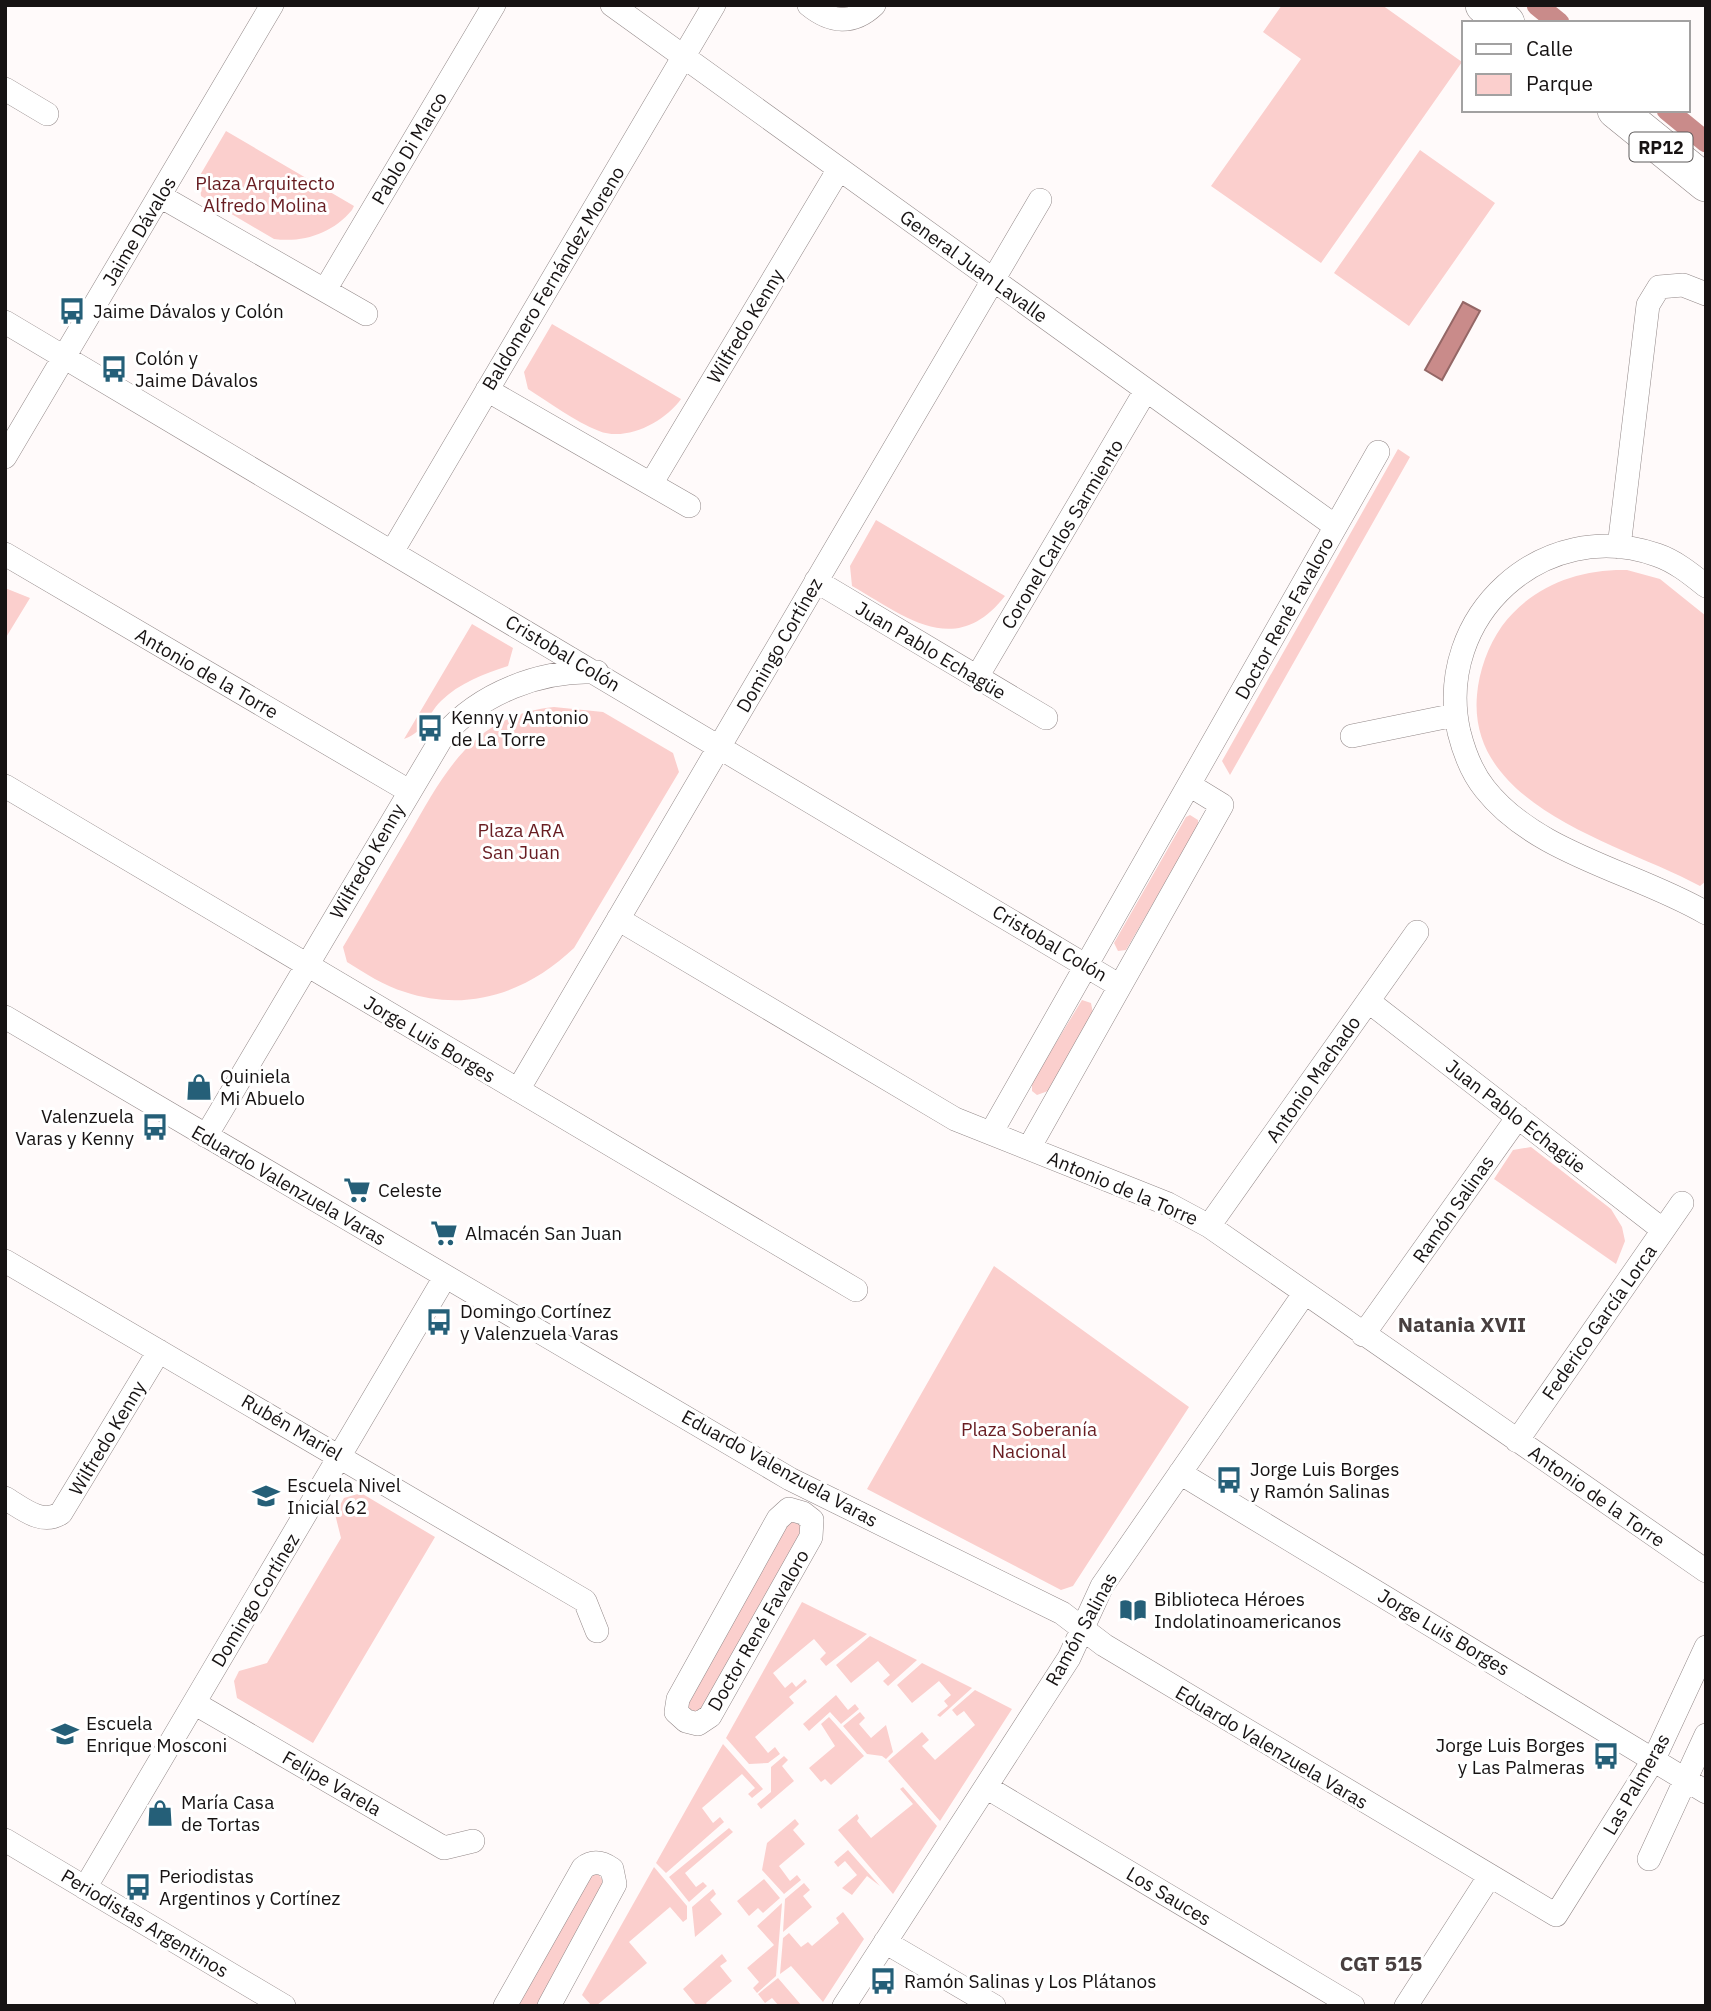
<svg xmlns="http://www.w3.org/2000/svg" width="1711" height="2011" font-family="'IBM Plex Sans',sans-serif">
<rect width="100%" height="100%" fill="#fffafa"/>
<path fill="#fbcfcd" d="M1282 5H1382L1462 62 1321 263 1211 186 1301 59 1263 32Z
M226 131 354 206 352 210C333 233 304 243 274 239L201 196 199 177Z
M1420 150 1495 203 1409 326 1334 273Z
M552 324 681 399C665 422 626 442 599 431 574 421 550 403 528 389L524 372Z
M1398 449 1410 457 1230 775 1222 761Z
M876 520 1005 596C955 660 905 616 852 586L850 566Z
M1627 570 1660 579 1706 616V881L1700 886C1623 844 1467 808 1477 695 1479 671 1488 646 1502 626 1532 586 1578 569 1627 570Z
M5 588 30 598 5 639Z
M472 624 513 648 508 666C484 674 459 683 441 701 426 716 426 731 404 739Z
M554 707 603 712 673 753 679 772 574 948C528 992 468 1013 405 992 384 986 365 973 347 962L343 947C365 910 386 873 408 836 445 772 472 716 554 707Z
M1190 815 1198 820V826L1126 950 1118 951 1114 943 1186 817Z
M1082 1000 1091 1003 1093 1013 1048 1091 1037 1095 1032 1091V1082Z
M1531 1147 1611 1209 1622 1227 1625 1241 1616 1264 1494 1179 1513 1150Z
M994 1266 1189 1407 1073 1586 1061 1590 867 1489Z
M361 1493 435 1537 313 1743 237 1698 234 1681 239 1671 267 1663 341 1538 335 1514 344 1498Z
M789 1520 806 1526 700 1713 694 1716 685 1705Z
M802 1602 867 1634 826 1666 820 1659 826 1653 814 1639 773 1673 785 1688 792 1682 796 1687 805 1679 807 1682 789 1697 794 1703 755 1737 768 1753 775 1747 780 1754 768 1763 749 1764 726 1738Z
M870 1636 917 1660 888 1686 883 1681 890 1675 878 1661 851 1683 836 1665Z
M922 1663 972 1688 940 1717 937 1715 948 1706 944 1701 951 1695 939 1681 912 1703 897 1685Z
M975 1690 1012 1709 940 1821 888 1761 922 1732 929 1740 922 1746 935 1760 975 1725 964 1711 957 1716 952 1710Z
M836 1695 848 1710 855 1704 859 1709 841 1724 830 1712 809 1731 803 1724Z
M860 1712 865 1718 859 1724 871 1738 886 1725 893 1752 886 1759 882 1756 867 1754 843 1726Z
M829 1717 864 1756 831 1785 825 1779 821 1782 809 1768 835 1746 821 1724Z
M723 1744 763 1789 752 1798 748 1794 755 1788 742 1774 702 1808 713 1823 720 1817 724 1822 666 1873 656 1863Z
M784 1756 788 1760 782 1766 794 1781 761 1809 757 1804 771 1792V1767Z
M903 1787 937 1826 893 1894 838 1830 857 1814 859 1818 857 1821 871 1838 913 1804 900 1789Z
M795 1819 799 1824 793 1830 805 1844 779 1866 790 1881 797 1875 801 1880 784 1894 762 1870 767 1843Z
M729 1828 733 1832 685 1873 696 1887 703 1882 707 1886 689 1902 669 1877Z
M848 1850 880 1886 867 1876 852 1895 842 1888 857 1875 845 1861 838 1867 834 1862Z
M654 1867 687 1906V1919L683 1922 670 1907 629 1942 647 1963 596 2006H592L582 1995Z
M598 1874 602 1879V1886L537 2006H515L589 1876Z
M764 1879 780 1898 763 1913 758 1908 749 1916 737 1901Z
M804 1883 810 1890 803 1896 812 1907 783 1932 785 1899Z
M713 1889 716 1894 710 1900 722 1914 695 1937 692 1907Z
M782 1903 776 1976 757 1993 753 1988 759 1982 747 1968 774 1945 757 1926Z
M843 1912 864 1939 823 2002 791 1966 780 1974 783 1938 789 1933 801 1947 808 1942 812 1946 839 1923 836 1918Z
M722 1954 727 1961 720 1966 732 1981 706 2003 708 2006H697L683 1989Z
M778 1978 802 2006H779L772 1998 765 2003 758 1994Z"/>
<path fill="#c98b8a" stroke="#946766" stroke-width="2" d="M1463 302 1480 311 1442 380 1425 370Z"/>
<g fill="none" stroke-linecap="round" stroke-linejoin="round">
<path stroke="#c98b8a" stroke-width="21" d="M1537 5 1559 23
M1667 110 1706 142"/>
<defs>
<path id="street" d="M612 5 1335 526
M809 5C831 23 853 25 874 5
M5 89 47 114
M160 196 366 314
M325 290 494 5
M5 322 1120 986
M487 390 689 506
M5 457 272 5
M651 484 839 169
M1619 547 1648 305 1659 287 1683 285 1706 294
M392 552 714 5
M5 554 409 791
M816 581 1046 718
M1706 586C1691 574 1675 561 1657 555 1544 515 1433 616 1459 732 1464 752 1472 773 1485 789 1536 854 1636 872 1706 913
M977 677 1146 390
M1352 736 1455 715
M5 786 856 1290
M618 919 955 1119 1168 1204 1209 1226 1706 1571
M1368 1001 1663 1230
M5 1017 790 1479 1062 1613 1104 1645 1556 1915 1654 1759 1706 1647
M518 1090 1040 200
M991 1133 1378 452
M206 1136 443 736C480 693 540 670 597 672
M1029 1148 1222 805 1191 786
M1209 1226 1417 932
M5 1261 585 1601 597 1631
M1363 1335 1518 1117
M1517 1441 1682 1203
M1180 1473 1706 1792
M5 1498C22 1508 42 1526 61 1513L159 1351
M789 1509 803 1513 812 1520 811 1537 710 1716 698 1724 686 1721 676 1712 678 1699 778 1519Z
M194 1703 444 1848 473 1841
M986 1787 1353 2006
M5 1840 284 2006
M1649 1859 1706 1735
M85 1888 445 1277
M885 1942 994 2006
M505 2006 583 1868C593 1860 602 1862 612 1869L615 1884 549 2006
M844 2006 1069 1658 1102 1586 1304 1294
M1406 2006 1489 1877"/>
<path id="primary" d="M1484 5 1506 23
M1616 110 1706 183"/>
</defs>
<use href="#street" stroke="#928888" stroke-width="24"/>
<use href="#primary" stroke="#928888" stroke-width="38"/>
<use href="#street" stroke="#fff" stroke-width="23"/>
<use href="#primary" stroke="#fff" stroke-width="37"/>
</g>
<defs>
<symbol id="bus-bare" viewBox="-9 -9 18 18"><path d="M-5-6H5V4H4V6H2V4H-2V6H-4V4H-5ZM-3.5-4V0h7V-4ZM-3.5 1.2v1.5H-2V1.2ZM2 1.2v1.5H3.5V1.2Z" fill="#255f78" stroke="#fff" stroke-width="2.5" paint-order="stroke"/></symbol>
<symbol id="shop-bare" viewBox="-9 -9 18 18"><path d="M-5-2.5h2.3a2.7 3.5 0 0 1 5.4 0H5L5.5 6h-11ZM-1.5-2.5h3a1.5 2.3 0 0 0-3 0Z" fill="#255f78" stroke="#fff" stroke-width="2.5" paint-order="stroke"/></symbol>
<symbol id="supermarket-bare" viewBox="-9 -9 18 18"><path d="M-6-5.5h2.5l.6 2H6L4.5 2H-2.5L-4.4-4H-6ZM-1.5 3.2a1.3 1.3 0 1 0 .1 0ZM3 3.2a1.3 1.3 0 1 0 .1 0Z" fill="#255f78" stroke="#fff" stroke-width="2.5" paint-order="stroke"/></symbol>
<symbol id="school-bare" viewBox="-9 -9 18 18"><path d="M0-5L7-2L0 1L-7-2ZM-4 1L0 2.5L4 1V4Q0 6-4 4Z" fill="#255f78" stroke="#fff" stroke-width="2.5" paint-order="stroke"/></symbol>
<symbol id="library-bare" viewBox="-9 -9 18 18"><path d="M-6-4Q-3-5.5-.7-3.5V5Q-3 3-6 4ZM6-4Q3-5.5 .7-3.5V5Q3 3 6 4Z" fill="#255f78" stroke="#fff" stroke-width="2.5" paint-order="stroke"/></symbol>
</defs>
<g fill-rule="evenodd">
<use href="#bus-bare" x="53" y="292" width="38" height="38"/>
<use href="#bus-bare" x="95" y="350" width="38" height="38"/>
<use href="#bus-bare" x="411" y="709" width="38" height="38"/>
<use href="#shop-bare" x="180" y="1068" width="38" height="38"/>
<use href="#bus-bare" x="136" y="1108" width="38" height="38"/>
<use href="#supermarket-bare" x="338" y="1171" width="38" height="38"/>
<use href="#supermarket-bare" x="425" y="1214" width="38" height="38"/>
<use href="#bus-bare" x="420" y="1303" width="38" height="38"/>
<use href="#bus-bare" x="1210" y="1461" width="38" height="38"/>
<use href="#school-bare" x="247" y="1477" width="38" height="38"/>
<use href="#library-bare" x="1114" y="1591" width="38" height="38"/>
<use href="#school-bare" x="46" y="1715" width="38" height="38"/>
<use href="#bus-bare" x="1587" y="1737" width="38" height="38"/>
<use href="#shop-bare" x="141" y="1794" width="38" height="38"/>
<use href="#bus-bare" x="119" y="1868" width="38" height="38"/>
<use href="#bus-bare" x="864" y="1962" width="38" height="38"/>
</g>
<g text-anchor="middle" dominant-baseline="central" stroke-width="6" stroke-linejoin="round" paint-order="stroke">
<rect fill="#fff" stroke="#5d5a5a" stroke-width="2" x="1629.5" y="132.5" width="63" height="29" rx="5"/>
<g font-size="18" font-weight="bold" fill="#171313">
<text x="1661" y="147">RP12</text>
</g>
<g font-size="19" fill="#171313" stroke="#fff">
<text transform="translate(409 148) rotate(-59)">Pablo Di Marco</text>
<text transform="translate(139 231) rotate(-59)">Jaime Dávalos</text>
<text transform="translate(974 266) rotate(36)">General Juan Lavalle</text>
<text transform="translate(553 278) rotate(-59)">Baldomero Fernández Moreno</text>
<text transform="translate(745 326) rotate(-59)">Wilfredo Kenny</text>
<text transform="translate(1062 534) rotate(-59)">Coronel Carlos Sarmiento</text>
<text transform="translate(1284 618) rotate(-61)">Doctor René Favaloro</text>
<text transform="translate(779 645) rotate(-60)">Domingo Cortínez</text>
<text transform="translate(931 650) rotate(31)">Juan Pablo Echagüe</text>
<text transform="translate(563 653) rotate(31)">Cristobal Colón</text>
<text transform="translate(207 673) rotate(30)">Antonio de la Torre</text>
<text transform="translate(367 861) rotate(-60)">Wilfredo Kenny</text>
<text transform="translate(1050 943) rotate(31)">Cristobal Colón</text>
<text transform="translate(430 1039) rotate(31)">Jorge Luis Borges</text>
<text transform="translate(1313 1079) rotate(-55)">Antonio Machado</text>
<text transform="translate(1516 1116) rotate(38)">Juan Pablo Echagüe</text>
<text transform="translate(289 1185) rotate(30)">Eduardo Valenzuela Varas</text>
<text transform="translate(1123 1188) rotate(23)">Antonio de la Torre</text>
<text transform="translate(1453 1209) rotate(-55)">Ramón Salinas</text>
<text transform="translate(1599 1322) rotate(-55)">Federico García Lorca</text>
<text transform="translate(292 1427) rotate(30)">Rubén Mariel</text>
<text transform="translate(107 1438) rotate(-59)">Wilfredo Kenny</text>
<text transform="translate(780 1468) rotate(29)">Eduardo Valenzuela Varas</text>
<text transform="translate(1597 1496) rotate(35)">Antonio de la Torre</text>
<text transform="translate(255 1600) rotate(-59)">Domingo Cortínez</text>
<text transform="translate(1081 1629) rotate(-61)">Ramón Salinas</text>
<text transform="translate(758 1630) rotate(-60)">Doctor René Favaloro</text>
<text transform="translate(1444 1632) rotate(31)">Jorge Luis Borges</text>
<text transform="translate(1272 1747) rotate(31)">Eduardo Valenzuela Varas</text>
<text transform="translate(332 1783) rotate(30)">Felipe Varela</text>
<text transform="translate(1636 1784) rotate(-60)">Las Palmeras</text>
<text transform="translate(1169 1896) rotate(31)">Los Sauces</text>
<text transform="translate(145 1923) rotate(31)">Periodistas Argentinos</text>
</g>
<g font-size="19" fill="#681d22" stroke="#fff">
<text x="265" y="183">Plaza Arquitecto<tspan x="265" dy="22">Alfredo Molina</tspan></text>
<text x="521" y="830">Plaza ARA<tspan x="521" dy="22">San Juan</tspan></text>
<text x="1029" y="1429">Plaza Soberanía<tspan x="1029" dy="22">Nacional</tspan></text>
</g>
<g font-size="19" fill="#171313" stroke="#fff" text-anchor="start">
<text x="93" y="311">Jaime Dávalos y Colón</text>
<text x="135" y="358">Colón y<tspan x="135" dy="22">Jaime Dávalos</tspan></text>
<text x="451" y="717">Kenny y Antonio<tspan x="451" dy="22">de La Torre</tspan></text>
<text x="220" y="1076">Quiniela<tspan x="220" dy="22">Mi Abuelo</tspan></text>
<text x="134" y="1116" text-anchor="end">Valenzuela<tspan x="134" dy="22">Varas y Kenny</tspan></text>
<text x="378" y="1190">Celeste</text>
<text x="465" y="1233">Almacén San Juan</text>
<text x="460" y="1311">Domingo Cortínez<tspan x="460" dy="22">y Valenzuela Varas</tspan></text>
<text x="1250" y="1469">Jorge Luis Borges<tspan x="1250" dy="22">y Ramón Salinas</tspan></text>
<text x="287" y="1485">Escuela Nivel<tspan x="287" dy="22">Inicial 62</tspan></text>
<text x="1154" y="1599">Biblioteca Héroes<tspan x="1154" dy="22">Indolatinoamericanos</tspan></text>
<text x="86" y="1723">Escuela<tspan x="86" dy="22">Enrique Mosconi</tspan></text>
<text x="1585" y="1745" text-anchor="end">Jorge Luis Borges<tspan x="1585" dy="22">y Las Palmeras</tspan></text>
<text x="181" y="1802">María Casa<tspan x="181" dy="22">de Tortas</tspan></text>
<text x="159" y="1876">Periodistas<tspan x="159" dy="22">Argentinos y Cortínez</tspan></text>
<text x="904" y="1981">Ramón Salinas y Los Plátanos</text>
</g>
<g font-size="21" font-weight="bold" fill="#483f3f" stroke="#fff">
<text x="1462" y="1324">Natania XVII</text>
<text x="1381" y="1963">CGT 515</text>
</g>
</g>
<rect width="1711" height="2011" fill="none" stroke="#171313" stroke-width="14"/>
<rect x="1462" y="21" width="228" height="91" fill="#ffffff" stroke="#a2a1a1" stroke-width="2"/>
<rect x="1476" y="44" width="35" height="10" fill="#ffffff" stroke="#a2a1a1" stroke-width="2"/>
<text x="1526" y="56" font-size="21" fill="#171313">Calle</text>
<rect x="1476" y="74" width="35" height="21" fill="#fbcfcd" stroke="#a2a1a1" stroke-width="2"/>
<text x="1526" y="91" font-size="21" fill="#171313">Parque</text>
</svg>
